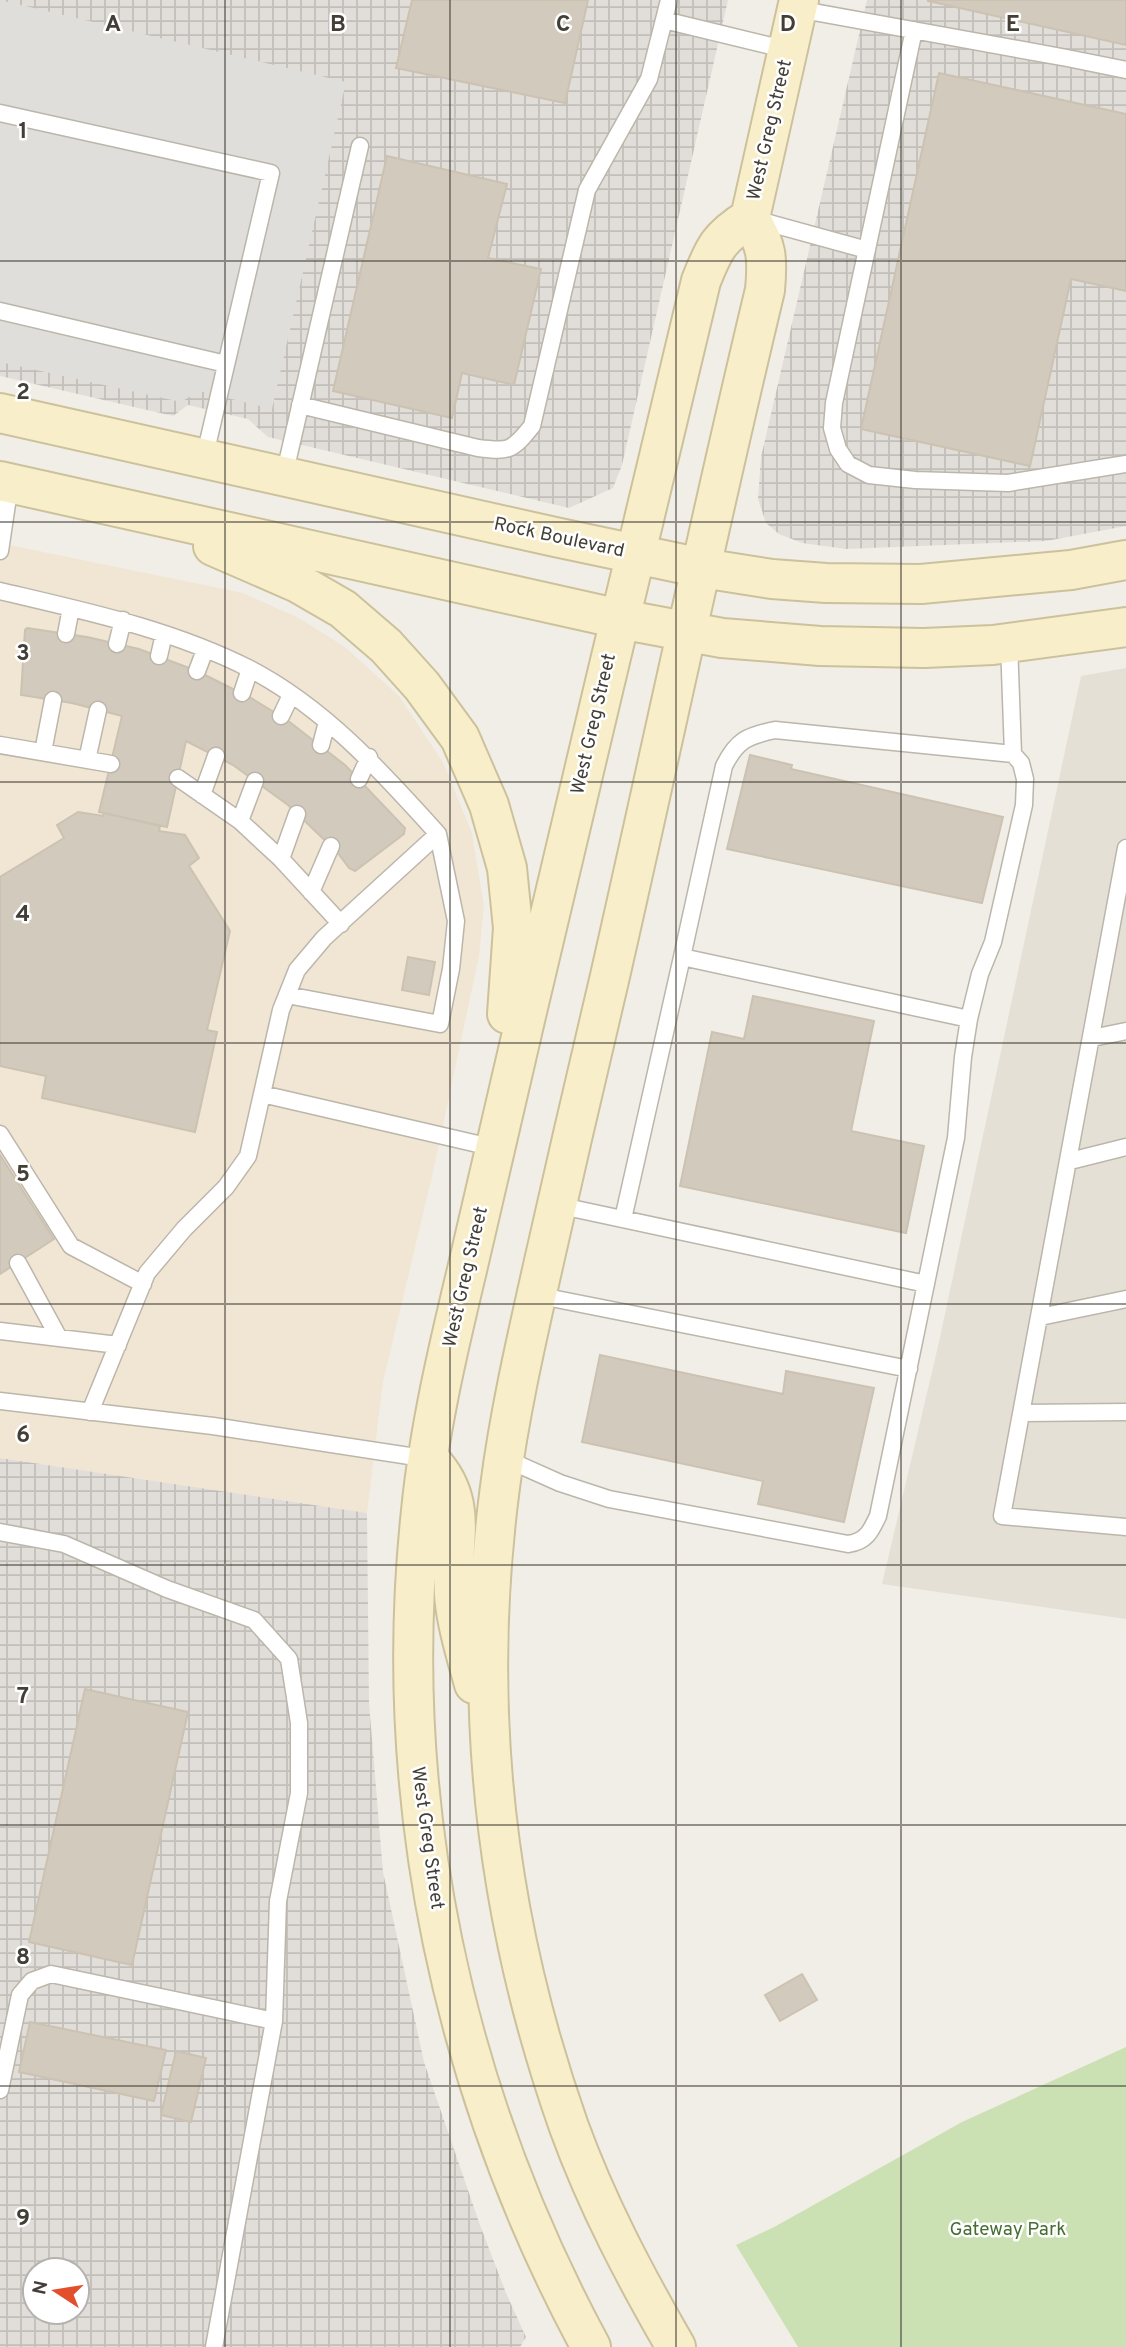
<svg xmlns="http://www.w3.org/2000/svg" width="1126" height="2347" font-family="Overpass,sans-serif">
<defs>
<pattern id="industrial-grid" width="8" height="8" patternUnits="userSpaceOnUse" patternTransform="scale(1.75)"><rect width="8" height="8" fill="#e1ddd8"/><path d="M0 4h8M4 0v8" fill="none" stroke="#c2bfba"/></pattern>
</defs>
<rect width="100%" height="100%" fill="#f1eee7"/>
<path fill="#e5e0d5" d="M1126 668V1619L882 1584 939 1342 1081 676Z"/>
<path fill="#f1e6d4" d="M0 543 243 593 299 618 345 647 399 696 444 764 472 833 484 906 479 956 433 1172 383 1382 367 1513 0 1458Z"/>
<path fill="url(#industrial-grid)" fill-rule="evenodd" d="M0 0H728L622 465 613 488 569 508 268 437 248 419 188 405 173 416 0 376Z
M867 0H1126V526L1046 541 846 549 802 543 779 534 766 523 758 499 761 457Z
M0 1458 367 1513 369 1703 383 1872 424 2062 480 2225 506 2293 526 2337 520 2347H0ZM35 2270H77V2312H35Z"/>
<path fill="#cbe1b4" d="M1126 2047V2347H798L736 2245 776 2226 962 2122Z"/>
<path fill="#e0dedb" d="M0 0 346 82 272 409 199 391 181 402 0 362Z"/>
<path fill="#d2cabd" stroke="#ccc2b1" stroke-width="2" d="M412 0H588L565 103 396 68Z
M928 0H1126V45L928 1Z
M939 73 1126 114V291L1071 279 1030 466 861 429Z
M387 156 507 184 488 258 541 269 514 385 462 373 452 418 333 391Z
M27 628 87 637 139 649 197 671 251 698 287 720 345 765 405 828 404 834 355 871 349 868 337 852 288 805 233 765 186 741 167 827 99 812 122 716 72 703 21 695 25 630Z
M750 755 792 765 791 769 1003 817 982 903 727 849Z
M78 812 103 816 104 813 160 826 159 831 185 835 199 858 189 866 230 931 207 1030 217 1032 195 1132 42 1098 46 1076 0 1066V877L64 838 57 825Z
M408 957 435 962 429 995 402 990Z
M753 996 874 1021 851 1131 924 1146 906 1233 680 1186 712 1032 744 1039Z
M0 1155 54 1239 0 1274Z
M600 1355 783 1394 786 1371 874 1388 844 1522 758 1504 763 1481 582 1442Z
M85 1689 188 1712 132 1965 29 1942Z
M802 1974 817 2000 780 2021 765 1995Z
M30 2022 166 2050 154 2101 19 2072Z
M176 2051 206 2058 191 2122 161 2115Z"/>
<g fill="none" stroke-linecap="round" stroke-linejoin="round">
<defs>
<path id="service" d="M797 9 1067 58 1126 70
M664 20 788 50
M914 30 834 403 832 428 838 449 848 464 869 475 915 480 1008 483 1126 464
M0 113 271 173 204 459
M758 220 867 250
M0 311 226 364
M300 405 478 448C509 452 512 451 532 426L587 190 649 79 669 0
M284 476 360 146
M0 551 10 484
M0 591C85 611 171 629 250 669 325 708 382 772 438 834L324 938 297 970 281 1010 248 1156 226 1187 184 1229 147 1273 90 1412
M66 634 71 608
M117 644 123 620
M159 656 164 634
M197 671 205 650
M242 693 250 669
M281 716 291 695
M0 745 111 764
M321 745 327 722
M43 752 53 700
M87 760 98 710
M178 778 240 821 281 859 341 924
M359 779 369 757
M202 795 216 756
M240 821 255 781
M1126 848 1002 1516 1126 1527
M281 859 297 814
M311 892 331 846
M682 957 724 766C737 740 747 736 775 730L1013 754 1009 643
M287 995 440 1024 451 969 456 921 438 834
M1092 1038 1126 1031
M262 1094 495 1148
M0 1134 71 1246 143 1284
M1070 1161 1126 1147
M557 1205 926 1284
M623 1219 682 957 969 1019
M18 1263 59 1338
M536 1295 909 1369
M1040 1317 1126 1299
M0 1331 118 1345
M0 1401 213 1426 429 1459
M1022 1413 1126 1412
M504 1458 560 1483 609 1499 848 1544C866 1542 871 1531 878 1516L956 1138 963 1057 969 1019 980 974 993 942 1024 805 1025 779 1021 763 1013 754
M0 1532 64 1544 167 1589 254 1620 289 1659 299 1723V1793L278 1901 274 2021 214 2347
M0 2090 20 1995 32 1981 51 1974 274 2021"/>
<path id="secondary" d="M0 413 555 537 702 568 772 579 826 583 921 584 1071 570 1126 560
M0 481 620 619 722 638 820 646 924 648 993 645 1126 627
M213 546 298 583 343 609 386 646 422 686 460 738 489 805 507 868 513 928 507 1014
M429 1459C474 1505 447 1549 455 1604 458 1631 467 1658 474 1684
M591 2347C453 2092 390 1800 421 1511 429 1430 448 1349 467 1270 486 1186 506 1103 525 1020 582 773 643 528 701 281 714 248 719 237 750 218
M676 2347C635 2276 597 2204 569 2127 495 1918 471 1706 500 1487 510 1409 528 1333 545 1257 566 1163 588 1070 610 976 662 747 710 518 765 290 768 257 767 246 750 218L799 0"/>
</defs>
<use href="#service" stroke="#bcb6aa" stroke-width="19"/>
<use href="#secondary" stroke="#ccc19b" stroke-width="42"/>
<use href="#service" stroke="#fff" stroke-width="16"/>
<use href="#secondary" stroke="#f8efca" stroke-width="38"/>
</g>
<path fill="none" stroke="#433f37" stroke-width="2" stroke-opacity="0.55" d="M225 0V2347M450 0V2347M676 0V2347M901 0V2347M0 261H1126M0 522H1126M0 782H1126M0 1043H1126M0 1304H1126M0 1565H1126M0 1825H1126M0 2086H1126"/>
<g text-anchor="middle" dominant-baseline="central" stroke-width="5" stroke-linejoin="round" paint-order="stroke">
<g font-size="19" fill="#433f37" stroke="#fff">
<text transform="translate(770 130) rotate(-77)">West Greg Street</text>
<text transform="translate(559 538) rotate(12)">Rock Boulevard</text>
<text transform="translate(594 724) rotate(-77)">West Greg Street</text>
<text transform="translate(466 1277) rotate(-77)">West Greg Street</text>
<text transform="translate(427 1838) rotate(82)">West Greg Street</text>
</g>
<g font-size="19" fill="#466e31" stroke="#fff">
<text x="1008" y="2230">Gateway Park</text>
</g>
</g>
<g font-size="23" text-anchor="middle" font-weight="bold" fill="#433f37" stroke="#fff" stroke-width="5" stroke-linejoin="round" paint-order="stroke">
<text x="113" y="31">A</text>
<text x="338" y="31">B</text>
<text x="563" y="31">C</text>
<text x="788" y="31">D</text>
<text x="1013" y="31">E</text>
<text x="23" y="138">1</text>
<text x="23" y="399">2</text>
<text x="23" y="660">3</text>
<text x="23" y="921">4</text>
<text x="23" y="1181">5</text>
<text x="23" y="1442">6</text>
<text x="23" y="1703">7</text>
<text x="23" y="1964">8</text>
<text x="23" y="2225">9</text>
</g>
<g transform="translate(56 2291) rotate(282)"><circle r="33" fill="#ffffff" stroke="#b4b2af" stroke-width="2"/>
<path d="M0-5L12 26L0 18L-12 26Z" fill="#e24f2d"/>
<text y="-10" font-size="19" font-weight="bold" text-anchor="middle" fill="#433f37">N</text>
</g>
</svg>
